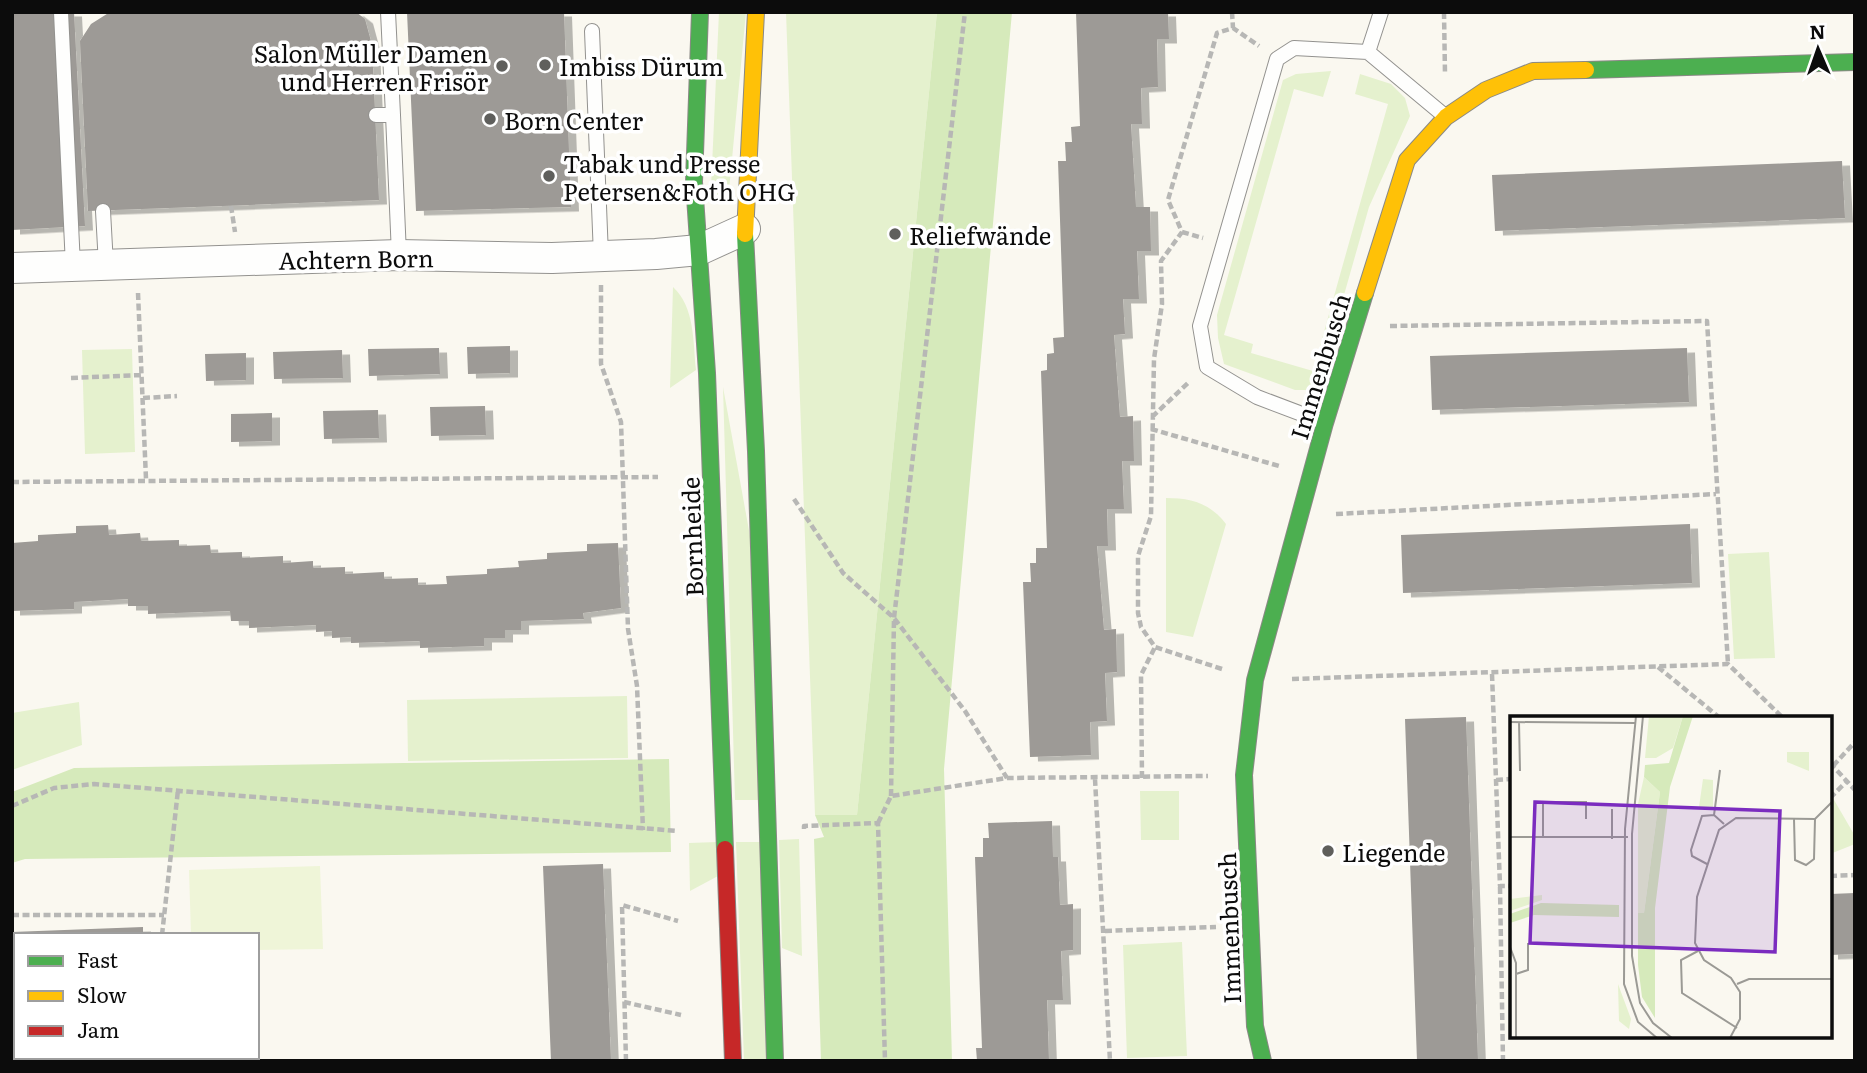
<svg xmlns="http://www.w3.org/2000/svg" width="1867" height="1073" font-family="Literata,serif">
<defs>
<filter id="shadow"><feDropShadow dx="8" dy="4.5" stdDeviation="0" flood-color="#0004"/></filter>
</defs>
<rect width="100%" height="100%" fill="#faf8f0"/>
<path fill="#e5f1ce" d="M719 12H746L728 201 719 203 713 199 711 188Z
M786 12H937L857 815H815Z
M1331 71 1323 97 1294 89 1224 335 1253 344 1251 353 1313 371 1388 104 1355 94 1360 74 1391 84 1405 98 1410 116 1369 207 1321 376 1311 390H1295L1224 364 1218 338 1217 315 1283 80 1296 74Z
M673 287C695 307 693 342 696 370L670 388Z
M132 349 135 452 85 454 82 350Z
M723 387 750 536 759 800H735Z
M1166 498C1191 498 1210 503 1226 524L1193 637 1166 632Z
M1769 552 1775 658 1734 659 1728 554Z
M627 696 628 758 408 761 407 700Z
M79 702 82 745 12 770V713Z
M1140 791H1179V840H1141Z
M1830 793 1855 836V844L1830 854Z
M799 839 802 956 782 948 779 840Z
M717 842 718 876 690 891 689 843Z
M736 842H760L766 1061H744Z
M1182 942 1187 1056 1127 1058 1123 945Z"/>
<path fill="#d6eabb" d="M937 12H1012L944 769 952 1061H821L814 839 824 837 815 815H857Z
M669 759 671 852 25 859 12 863V792L74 768Z"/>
<path fill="#eff5d8" d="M320 866 323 949 257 950V935H191L189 870Z"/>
<path fill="#9d9a96" filter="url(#shadow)" d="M12 12H74L85 226 12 230Z
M110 12H356L365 19 372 45 379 200 88 211 80 41 91 24Z
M407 12H564L571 207 416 211Z
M1076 12H1168L1169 39H1157L1158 87 1141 88 1142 124H1131L1136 207H1150L1151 251H1137L1139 299H1123L1125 334 1114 335 1120 417 1133 416 1134 461H1122L1124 509H1107L1108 546H1097L1104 630 1116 629 1117 672 1105 673 1107 721 1090 722 1091 755 1030 757 1023 582H1031L1030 563H1036V548H1047L1041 371 1047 370V354L1054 353 1053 338 1064 337 1058 161H1066L1065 142H1072L1071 127 1080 126Z
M1842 161 1845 218 1495 231 1492 175Z
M510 346V373L468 374 467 347Z
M439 348 440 374 369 376 368 349Z
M1687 348 1689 402 1432 410 1430 356Z
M342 350 343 378 274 379 273 352Z
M246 353V380L206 381 205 354Z
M485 406 486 435 431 436 430 407Z
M378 410 379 438 324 439 323 411Z
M272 413V441L231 442V414Z
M1690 524 1692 583 1403 593 1401 535Z
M108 525 109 535 140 533 141 541 179 540V546L210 545 211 553 242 552V558L283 556V563L313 561V568L345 567V574L384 572V579L418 578V585L447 584 446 576 487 574V569L519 567 518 561 547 559V553L587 551V544L618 543 621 608 583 613 584 619 521 621V630H505V638H484V646L420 648V641L351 643V637L332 638V631L316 632V625L249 628V621H231L230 611 148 614V606H128V599L74 602V609L12 611V543L38 541V535L76 533V526Z
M1466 717 1478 1061H1417L1405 719Z
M1052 821 1053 857H1058L1060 905 1073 904V950L1061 951 1063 1000H1047L1049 1061H977L976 1048H982L975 857H983V838H989L988 823Z
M603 864 611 1061H551L543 866Z
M1855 893V954L1830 955V894Z
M143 927V935H16V992H12V932Z
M169 1057H229V1061H169Z"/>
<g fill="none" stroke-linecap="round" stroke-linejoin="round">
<defs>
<path id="lane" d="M61 12 73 266
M388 12 393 115
M592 31 601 256
M1368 52 1381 12
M376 115H393L399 255
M103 211 106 265
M1323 422 1257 397 1207 367 1200 326 1277 59 1294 48 1368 52 1446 117"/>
<path id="street" d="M12 268 399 255 552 258 656 254 699 250 745 229"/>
<path id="fast" d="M700 12 694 182 707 373 725 849
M1586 70 1855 62
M745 234 756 451 775 1061
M1263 1061 1255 1026 1244 775 1255 680 1325 423 1365 293"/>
<path id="slow" d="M745 234 756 12
M1365 293 1407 160 1446 117 1486 90 1533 71 1586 70"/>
<path id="jam" d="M725 849 733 1061"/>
</defs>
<use href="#lane" stroke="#93928f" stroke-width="16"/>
<use href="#street" stroke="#93928f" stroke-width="32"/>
<use href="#fast" stroke="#8a8985" stroke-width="18"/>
<use href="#slow" stroke="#8a8985" stroke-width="18"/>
<use href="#jam" stroke="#8a8985" stroke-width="18"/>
<path stroke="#b7b7b5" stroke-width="4.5" stroke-dasharray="7 3.5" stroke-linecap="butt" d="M1232 12 1233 28
M1444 12 1445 74
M231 206 235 232
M1182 232 1203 238
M601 285V364L621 422 628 629 637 686 643 830
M138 293 146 479
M1390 326 1707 321 1728 664
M71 378 142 375
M143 398 177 396
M1152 417 1189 382
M1151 429 1279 466
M12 482 658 477
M794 499 843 573 894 618 965 711 1007 778
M1336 514 1716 494
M1658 667 1720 718
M1222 669 1155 647 1141 627 1138 613V556L1151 516 1154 359 1162 304 1161 261 1182 232 1168 200 1217 33 1233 28 1259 46
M1492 674 1500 886H1512
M1292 679 1728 664 1783 718
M1830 763 1855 790
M1833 766 1855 742
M1142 778 1141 675 1155 647
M1095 779 1110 1061
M1496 780 1512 779
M891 796 894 618 965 12
M1830 798 1847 781
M12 806 54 788 94 784 678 831
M878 823 891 796 1007 778 1208 776
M804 829V826L878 823 885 1061
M1830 876 1855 875
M1500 887 1503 1061
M12 915H164
M1105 931 1216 927
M162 935 178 790
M624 1002 681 1015
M12 1036H16
M94 1057V1061
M626 1061 622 905 678 921"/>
<use href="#lane" stroke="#fefefd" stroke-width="14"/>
<use href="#street" stroke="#fefefd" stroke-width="30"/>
<use href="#fast" stroke="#4caf50" stroke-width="16"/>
<use href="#slow" stroke="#ffc107" stroke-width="16"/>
<use href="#jam" stroke="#c62828" stroke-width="16"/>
</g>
<g fill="#5f5f5c" stroke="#fff" stroke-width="2.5">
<circle cx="545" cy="65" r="7"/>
<circle cx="502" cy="66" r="7"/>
<circle cx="490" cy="119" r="7"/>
<circle cx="549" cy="176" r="7"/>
<circle cx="895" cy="234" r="7"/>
<circle cx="1328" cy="851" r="7"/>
</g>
<g text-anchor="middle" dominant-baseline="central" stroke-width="7" stroke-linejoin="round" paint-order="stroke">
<g font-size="24" fill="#0c0c0c" stroke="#fff" text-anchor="start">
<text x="488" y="52" text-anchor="end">Salon Müller Damen<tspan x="488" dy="28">und Herren Frisör</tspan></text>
<text x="559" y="65">Imbiss Dürum</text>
<text x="504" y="119">Born Center</text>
<text x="563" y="162">Tabak und Presse<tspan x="563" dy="28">Petersen&amp;Foth OHG</tspan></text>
<text x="909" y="234">Reliefwände</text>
<text x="1342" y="851">Liegende</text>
</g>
<g font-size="24" fill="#0c0c0c" stroke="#fff">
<text transform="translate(356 258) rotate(-1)">Achtern Born</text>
<text transform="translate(1319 366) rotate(-73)">Immenbusch</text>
<text transform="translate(691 537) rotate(-92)">Bornheide</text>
<text transform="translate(1228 928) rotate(-92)">Immenbusch</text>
</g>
</g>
<g transform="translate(1510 716)">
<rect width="322" height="322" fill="#faf8f0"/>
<path d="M139 0H173L163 32 146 42H135ZM277 36H299V55L277 46ZM134 61 150 76 134 197H128V88ZM193 63 203 64V91H189ZM32 179V184L0 195V183ZM108 268 121 303 119 313 109 305Z" fill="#e5f1ce"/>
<path d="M173 0H183L160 71 145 192V302L132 281 128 249V197H134L150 76 134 61 135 49 159 47ZM31 187 109 189V201L24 199 0 207V198Z" fill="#d6eabb"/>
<path fill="none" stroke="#9b9a95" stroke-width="2" d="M126 0 115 113 114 268 128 306 147 322M133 0 122 118V240L130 287 143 307 162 322M0 6 125 7M9 6 10 55M102 93V123M204 99 210 54M284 103 285 144 296 149 304 143 305 103M0 121H118M33 121V86H76V103M197 148 182 140 181 134 192 100 204 99 214 108M0 231 6 247V322M188 235 171 244 172 277 227 312M6 258 18 254V227M227 268 239 263H322M220 322 230 303V276L221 262 194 244 185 227 187 181 209 114 226 102 305 103 322 86"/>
<path fill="#7b2cbf" fill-opacity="0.15" stroke="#7b2cbf" stroke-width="3.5" d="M25 86 270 95 265 236 20 227Z"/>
<rect width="322" height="322" fill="none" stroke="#0c0c0c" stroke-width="3.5"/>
</g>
<rect width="1867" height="1073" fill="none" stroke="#0c0c0c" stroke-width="28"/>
<rect x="14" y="933" width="245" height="126" fill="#ffffff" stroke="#9e9e9e" stroke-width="2"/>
<rect x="28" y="956" width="35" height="10" fill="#4caf50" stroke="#9e9e9e" stroke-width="2"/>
<text x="77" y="968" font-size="21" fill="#0c0c0c">Fast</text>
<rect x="28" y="991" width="35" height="10" fill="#ffc107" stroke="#9e9e9e" stroke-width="2"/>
<text x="77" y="1003" font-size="21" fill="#0c0c0c">Slow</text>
<rect x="28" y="1026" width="35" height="10" fill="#c62828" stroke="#9e9e9e" stroke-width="2"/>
<text x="77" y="1038" font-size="21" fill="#0c0c0c">Jam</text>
<g transform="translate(1818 49) rotate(358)" stroke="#ffffff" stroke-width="5" paint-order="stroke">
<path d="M0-5L12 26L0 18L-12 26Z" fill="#0c0c0c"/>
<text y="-10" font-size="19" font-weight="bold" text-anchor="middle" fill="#0c0c0c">N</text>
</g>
</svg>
